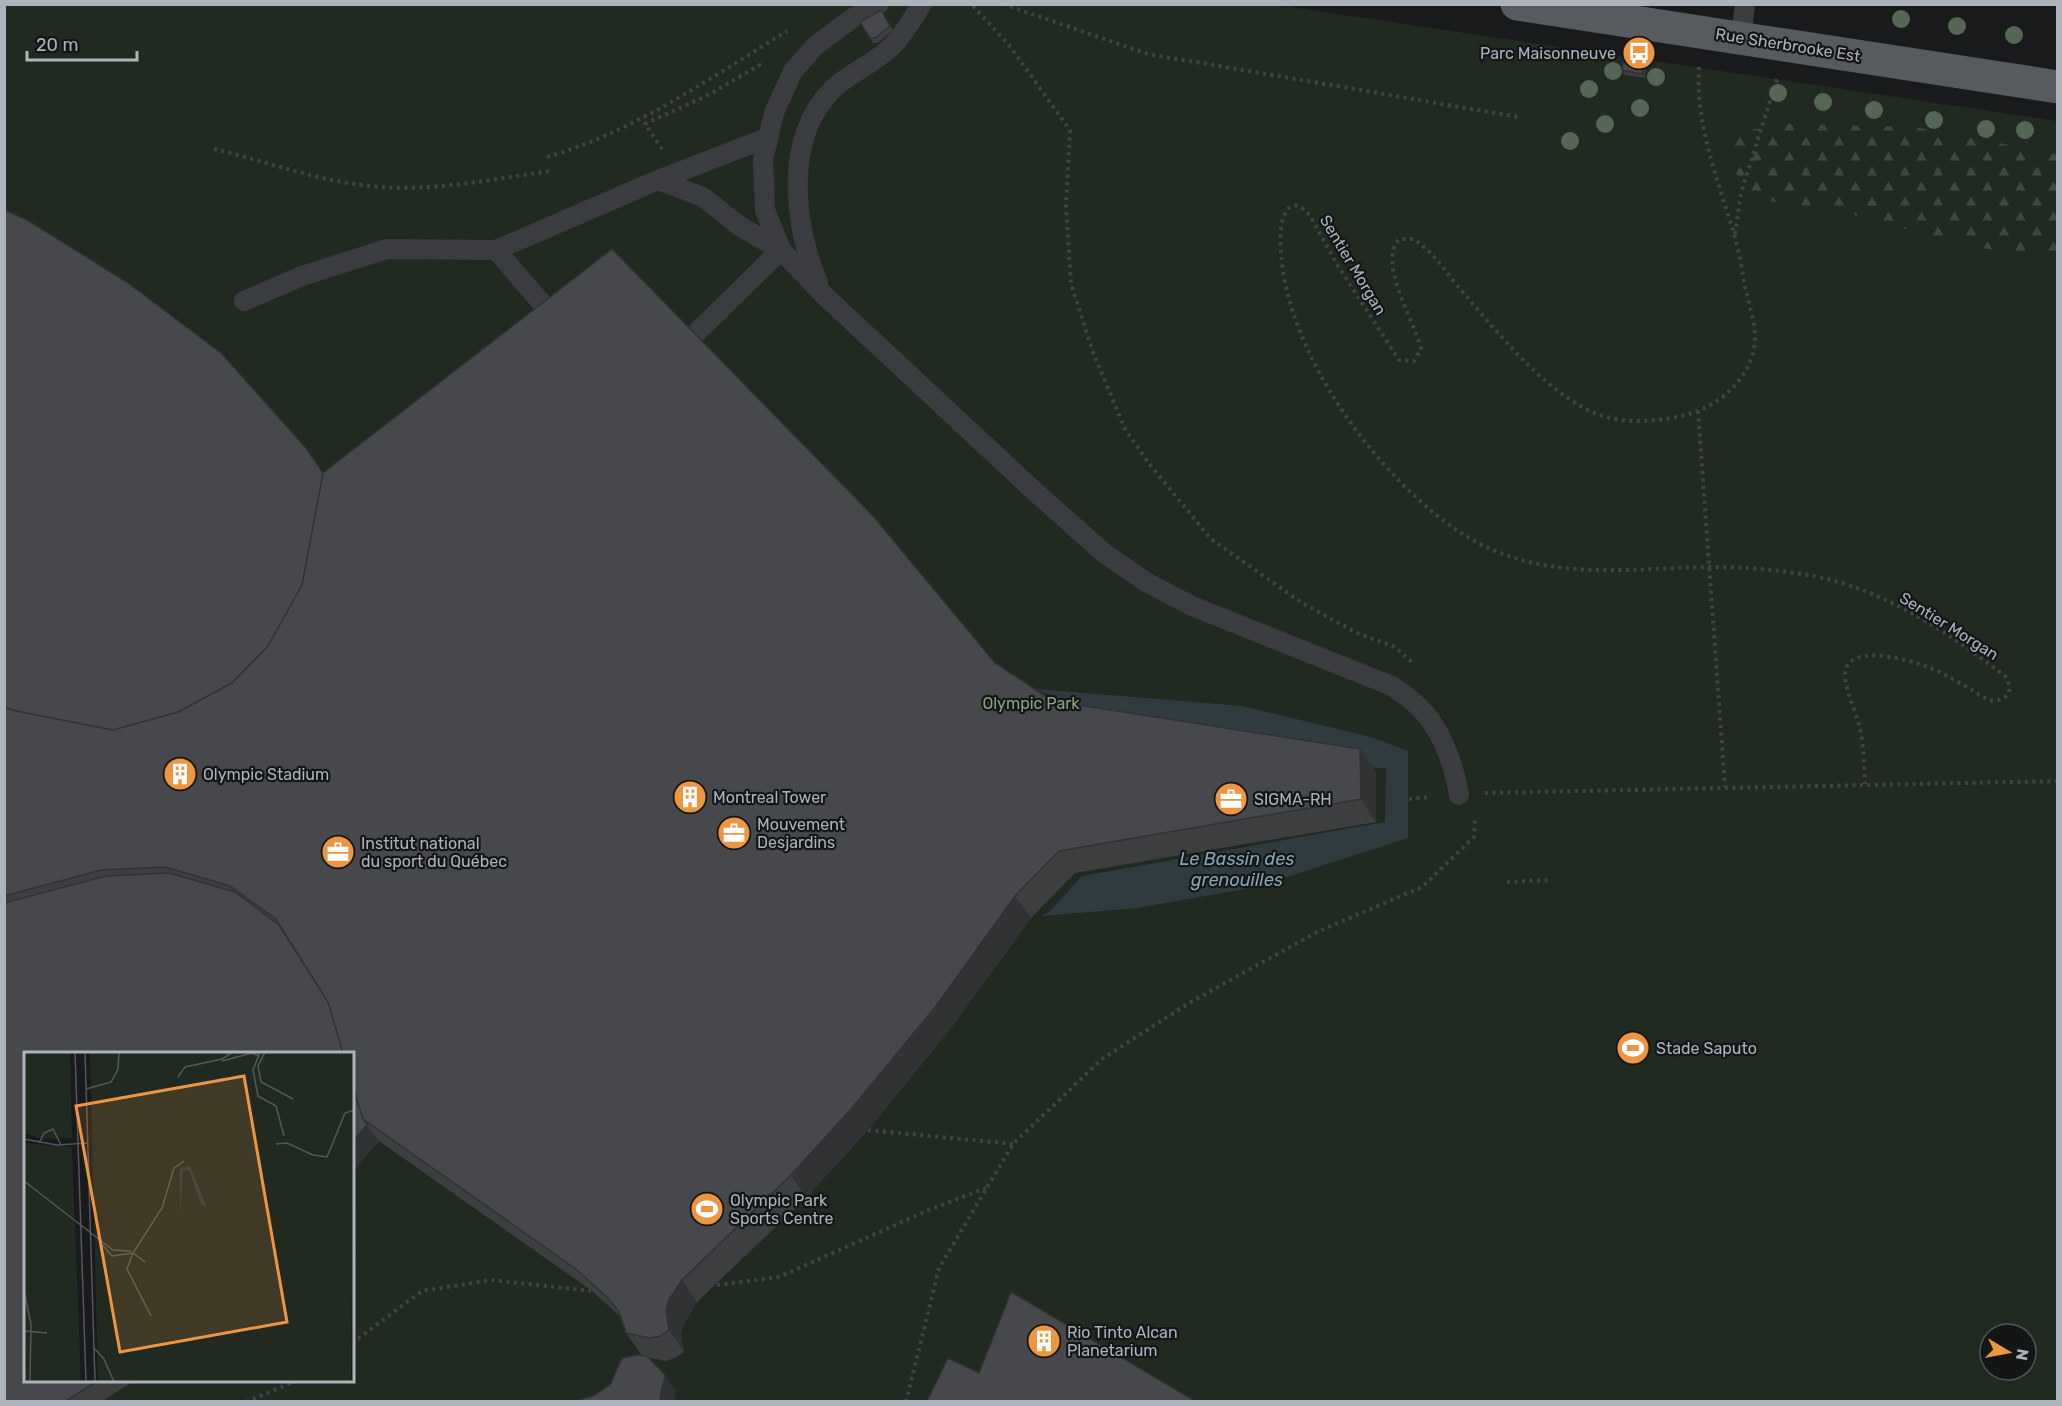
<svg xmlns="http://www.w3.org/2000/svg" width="2062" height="1406" font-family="Rubik,sans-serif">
<defs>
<pattern id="forest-firs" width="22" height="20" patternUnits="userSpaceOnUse" patternTransform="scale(1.5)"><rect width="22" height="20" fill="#212a21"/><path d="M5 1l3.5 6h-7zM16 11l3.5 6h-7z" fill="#3f463f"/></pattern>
</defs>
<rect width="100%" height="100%" fill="#191a1c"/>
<path fill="#212a21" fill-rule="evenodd" d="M5 5H1277L2057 121V1401L5 1402ZM26 1054H352V1380H26ZM1990 1334H2026V1370H1990Z"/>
<path fill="url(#forest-firs)" d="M1788 124 1915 127 2057 154V253C1987 258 1915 230 1847 213 1823 208 1773 206 1753 194 1745 188 1737 174 1730 165L1735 144 1744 131Z"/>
<path fill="#2f3b3f" d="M1036 689 1242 706 1371 737 1408 751V838L1256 887 1137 908 1041 916 1050 911 1082 876 1385 822 1386 769 1072 720 1052 696Z"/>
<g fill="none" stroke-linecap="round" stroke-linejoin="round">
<path stroke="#404447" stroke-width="4" stroke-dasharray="3 4.5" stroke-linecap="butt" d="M1003 4 1148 54 1519 117
M973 6 1009 45 1070 130 1066 206 1071 284 1093 352 1125 429 1150 465 1211 539 1302 603 1357 633 1395 647 1413 663
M1699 67C1695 124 1718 180 1734 234 1739 251 1742 270 1745 287 1749 304 1756 324 1755 341 1752 378 1720 406 1685 415 1653 423 1614 425 1584 408 1535 381 1496 330 1460 289 1445 271 1434 253 1414 239H1399C1377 264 1415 321 1421 349L1414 361 1399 360 1338 266 1310 216C1294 195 1283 209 1281 229 1274 335 1367 464 1448 524 1532 586 1619 568 1713 567 1745 567 1777 570 1808 575 1881 587 1949 633 2006 677 2015 693 2005 703 1988 700 1969 688 1949 676 1928 667 1910 660 1844 641 1845 676 1846 692 1855 709 1859 725 1864 744 1864 764 1865 784
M214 149C268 162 324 183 380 187 436 191 494 179 550 171
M662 149 645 124 710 94 760 65 762 68
M547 157C634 132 710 78 787 31
M1735 234 1741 193 1777 79
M1698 411 1725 787
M1485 793 2058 781
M1409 799 1430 797
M1507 882 1551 880
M868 1130 1013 1144
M717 1285 779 1277 931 1209 986 1188
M352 1343 422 1291 491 1280 592 1291
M246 1402 298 1380
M906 1402 939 1268 1013 1144 1102 1059 1189 1003 1317 932 1422 887 1474 837 1475 819"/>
<path stroke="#3a3c40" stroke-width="20" d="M879 4 854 17 815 46 793 71 774 113 763 160 765 210 781 250 826 297 1032 489 1104 553 1146 582 1192 606 1392 686C1400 692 1410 698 1418 706 1441 728 1454 764 1459 795
M1741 37 1745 4
M658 180 769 137
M496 250 558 322
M818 283C794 224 783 138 833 89 851 72 876 63 893 45 904 34 913 18 922 4
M244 301 302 276 387 249 496 250 658 180 703 197 738 225 781 250 692 337"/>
<path stroke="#575a5f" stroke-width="33" d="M1517 4 2058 87"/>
</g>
<g fill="#566655">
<circle cx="1901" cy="19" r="9"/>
<circle cx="1957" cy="26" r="9"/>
<circle cx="2014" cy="35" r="9"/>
<circle cx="1613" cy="71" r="9"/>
<circle cx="1656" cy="77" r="9"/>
<circle cx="1589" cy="89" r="9"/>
<circle cx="1778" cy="93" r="9"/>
<circle cx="1823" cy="102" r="9"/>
<circle cx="1640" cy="108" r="9"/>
<circle cx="1874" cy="110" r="9"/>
<circle cx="1934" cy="120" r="9"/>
<circle cx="1605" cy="124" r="9"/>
<circle cx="1986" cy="129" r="9"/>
<circle cx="2025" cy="130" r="9"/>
<circle cx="1570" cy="141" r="9"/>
</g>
<path fill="#3c3e40" d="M881 10 893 30 878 43H873L860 22Z
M1644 65 1647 69 1645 78 1625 75 1622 70Z
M4 210 323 473 995 663 1053 701 1360 749 1376 772V822L1075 873 1031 918 951 1028 868 1130 806 1198 697 1302 684 1324 681 1334 684 1352 675 1358 666 1361 647 1357 676 1391 593 1396 610 1385 642 1356 626 1333 621 1317 592 1291 379 1141 352 1172V1053L26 1380H135L103 1401H4Z"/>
<path fill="#313234" d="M1644 65 1647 69 1645 78 1642 74Z
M1360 749 1376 772V822L1361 799Z
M1015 896 1031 918 951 1028 868 1130 806 1198 791 1175Z
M367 1125 379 1141 352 1172V1142Z
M682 1280 697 1302 684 1324 681 1334 684 1352 669 1330 666 1312 668 1301Z
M665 1375 676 1391 674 1401H662L660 1398Z"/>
<path fill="#46484b" stroke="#313234" stroke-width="1.5" d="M881 10 890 26 875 38H870L860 22Z
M1623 62 1644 65 1642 74 1622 70Z
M4 210 27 220 128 283 221 353 305 447 323 473 302 585 268 646 232 683 178 712 113 730 16 711 4 707Z
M612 249 873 516 995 663 1053 701 1360 749 1361 799 1059 851 1015 896 936 1006 852 1108 791 1175 682 1280 668 1301 666 1312 669 1330 660 1336 650 1338 626 1333 619 1312 610 1300 576 1269 363 1119 352 1084V1053H343L328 1002 276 919 230 886 165 867 101 870 4 896V707L16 711 113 730 178 712 232 683 268 646 302 585 323 473Z
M169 873 235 892 279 925 328 1002 343 1053H26V1380H99L66 1401H4V903L106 876Z
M352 1084 363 1119 367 1125 352 1142Z
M1011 1292 1195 1401H927L948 1358 979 1373Z
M637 1355 647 1356 665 1375 660 1398 662 1401H576L593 1396 610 1385 622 1358Z"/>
<defs>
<symbol id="bus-disc" viewBox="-11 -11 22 22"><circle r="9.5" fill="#ed9540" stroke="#141517"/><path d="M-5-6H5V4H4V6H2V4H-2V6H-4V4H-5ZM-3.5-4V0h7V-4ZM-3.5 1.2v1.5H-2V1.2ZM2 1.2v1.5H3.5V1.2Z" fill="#fff"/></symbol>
<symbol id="building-disc" viewBox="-11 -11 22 22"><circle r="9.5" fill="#ed9540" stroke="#141517"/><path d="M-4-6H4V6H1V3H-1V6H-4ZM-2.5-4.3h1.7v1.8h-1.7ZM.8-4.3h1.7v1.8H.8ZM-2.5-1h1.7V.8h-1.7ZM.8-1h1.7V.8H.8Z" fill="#fff"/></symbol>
<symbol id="office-disc" viewBox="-11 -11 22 22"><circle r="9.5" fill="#ed9540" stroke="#141517"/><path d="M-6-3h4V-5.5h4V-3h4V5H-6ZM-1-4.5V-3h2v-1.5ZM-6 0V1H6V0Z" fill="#fff"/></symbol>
<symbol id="stadium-disc" viewBox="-11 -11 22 22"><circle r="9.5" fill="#ed9540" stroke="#141517"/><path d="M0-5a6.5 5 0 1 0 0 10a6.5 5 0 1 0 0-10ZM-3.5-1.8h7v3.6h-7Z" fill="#fff"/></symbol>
</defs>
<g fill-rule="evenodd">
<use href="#bus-disc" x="1620" y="34" width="38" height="38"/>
<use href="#building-disc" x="161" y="755" width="38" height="38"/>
<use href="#building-disc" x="671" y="778" width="38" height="38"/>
<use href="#office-disc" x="1212" y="780" width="38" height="38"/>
<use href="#office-disc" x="715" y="814" width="38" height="38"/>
<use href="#office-disc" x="319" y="833" width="38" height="38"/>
<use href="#stadium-disc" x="1614" y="1029" width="38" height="38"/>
<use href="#stadium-disc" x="688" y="1190" width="38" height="38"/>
<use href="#building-disc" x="1025" y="1322" width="38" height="38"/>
</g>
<g text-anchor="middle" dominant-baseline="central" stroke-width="4.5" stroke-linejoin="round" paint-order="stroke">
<g font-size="16" fill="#acb3bb" stroke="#141517">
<text transform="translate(1788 45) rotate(9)">Rue Sherbrooke Est</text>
<text transform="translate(1353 265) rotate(59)">Sentier Morgan</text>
<text transform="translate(1949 626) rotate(32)">Sentier Morgan</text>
</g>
<g font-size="16" fill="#acb3bb" stroke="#141517" text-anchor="start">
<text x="1616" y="53" text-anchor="end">Parc Maisonneuve</text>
<text x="203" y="774">Olympic Stadium</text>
<text x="713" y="797">Montreal Tower</text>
<text x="1254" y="799">SIGMA-RH</text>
<text x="757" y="824">Mouvement<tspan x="757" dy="18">Desjardins</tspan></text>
<text x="361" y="843">Institut national<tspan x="361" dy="18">du sport du Québec</tspan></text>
<text x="1656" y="1048">Stade Saputo</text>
<text x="730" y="1200">Olympic Park<tspan x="730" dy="18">Sports Centre</tspan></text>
<text x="1067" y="1332">Rio Tinto Alcan<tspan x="1067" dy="18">Planetarium</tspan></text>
</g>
<g font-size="16" fill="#88a584" stroke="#141517">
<text x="1031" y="703">Olympic Park</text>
</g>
<g font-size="18" font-style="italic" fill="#85a6b4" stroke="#141517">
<text x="1237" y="859">Le Bassin des<tspan x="1237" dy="21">grenouilles</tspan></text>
</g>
</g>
<g transform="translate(24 1052)">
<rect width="330" height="330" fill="#191a1c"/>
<path d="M0 0H46L48 86 20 87 0 81ZM66 0H330L327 330H74ZM0 91 48 95 57 330H0Z" fill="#212a21"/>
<path d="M68 0H87L75 26 68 20ZM76 40 83 52 79 90 75 89 71 69V41ZM0 140 22 169 21 184 41 223 50 232V280L46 274 16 271 8 260 1 231 10 215 0 204Z" fill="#212a21"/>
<path d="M166 114 183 156 177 152 165 118H159L156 162V116Z" fill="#2f3b3f"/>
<path fill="none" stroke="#54575c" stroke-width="1.5" d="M51 0 62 330M61 0 71 330M236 0 229 18 234 44 252 54 260 84M241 0 234 14 237 30 269 47M198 9 228 1 235 4M154 25 161 15 198 7 209 0M62 37 87 30 94 17 95 0M0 87 33 93 64 91M15 91 20 81 29 77 37 93M252 92 263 91 289 103 303 105 321 61 330 58M0 129 89 198 107 199M75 189 88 204 109 201 138 156 150 116 160 109M121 210 109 201 103 217 127 264M0 239 7 272 6 330M0 279 23 281M70 296 80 307 90 330"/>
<path fill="#ed9540" fill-opacity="0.15" stroke="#ed9540" stroke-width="3" d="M220 24 263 270 96 300 52 54Z"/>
<rect width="330" height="330" fill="none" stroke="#acb3bb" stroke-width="3"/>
</g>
<rect width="2062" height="1406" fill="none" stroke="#acb3bb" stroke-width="12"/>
<g transform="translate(2008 1352) rotate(100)"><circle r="28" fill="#141517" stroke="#515459" stroke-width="1.5"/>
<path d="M0-4.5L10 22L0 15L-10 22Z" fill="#ed9540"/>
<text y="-9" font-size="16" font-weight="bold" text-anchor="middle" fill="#acb3bb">N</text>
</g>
<path d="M27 51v9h110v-9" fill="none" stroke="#acb3bb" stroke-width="3"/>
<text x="36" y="51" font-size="18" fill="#acb3bb" stroke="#141517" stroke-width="4.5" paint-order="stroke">20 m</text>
</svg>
